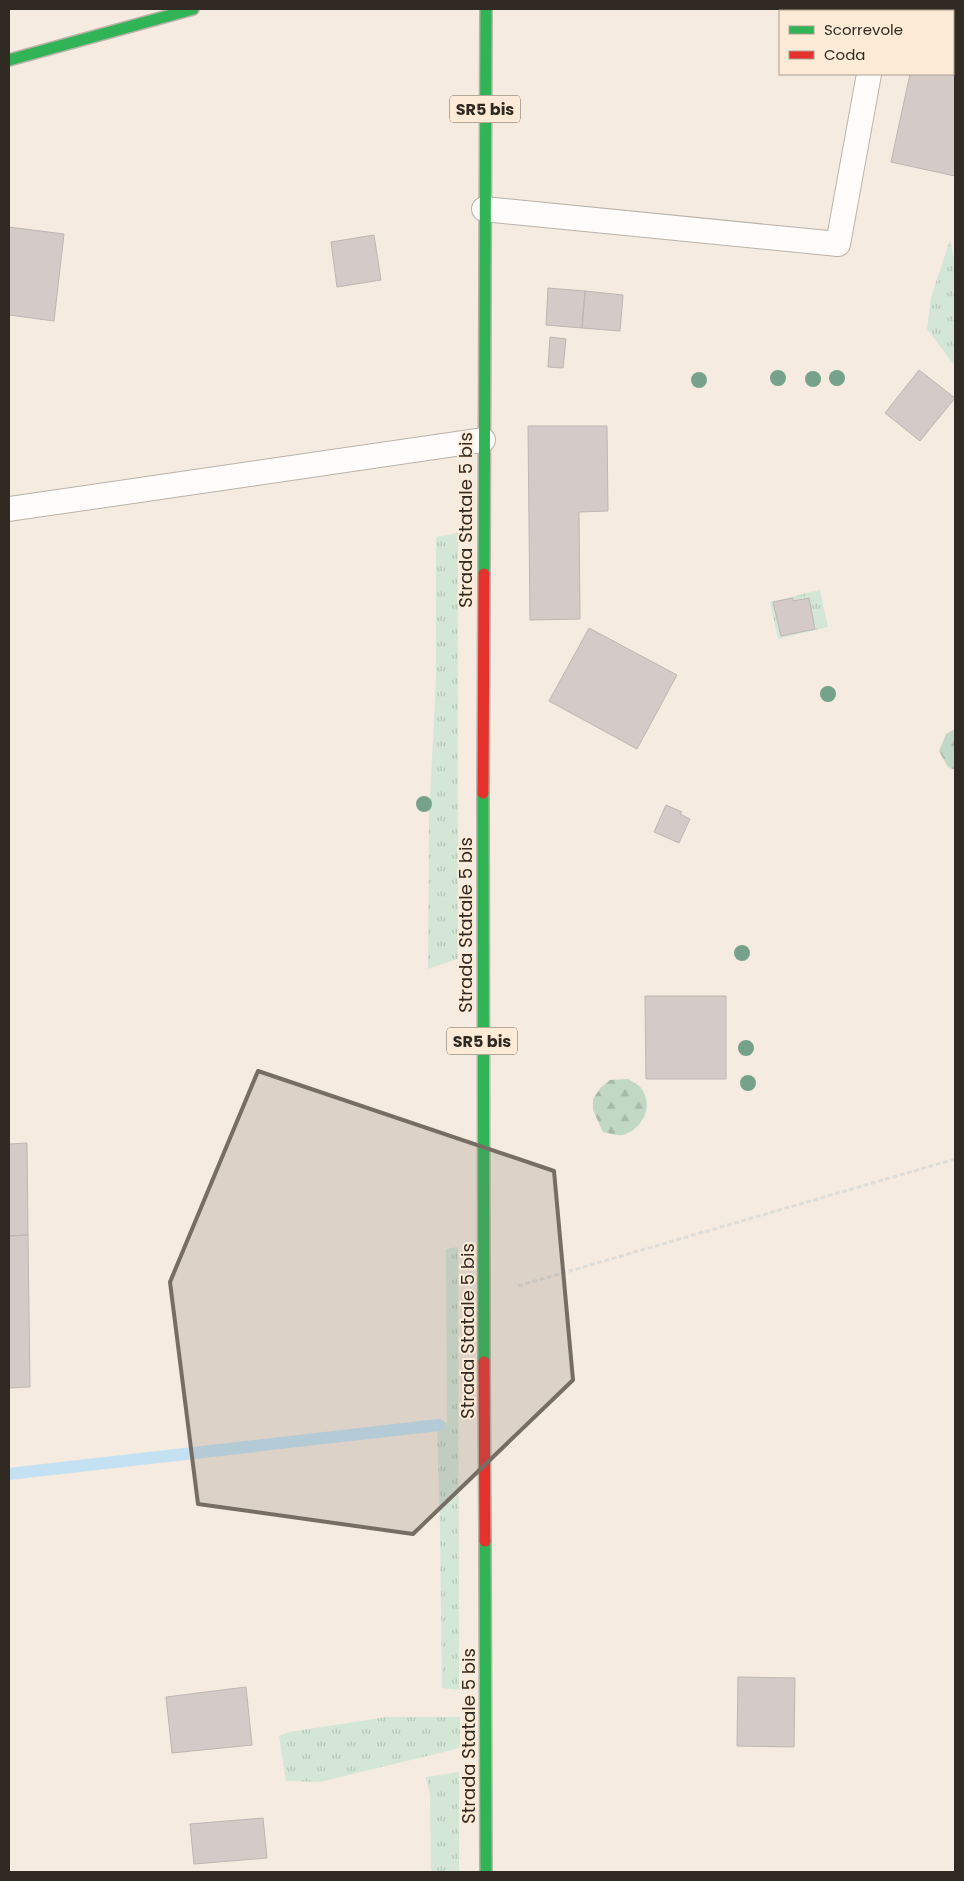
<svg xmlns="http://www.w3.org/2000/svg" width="964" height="1881" font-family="Poppins,sans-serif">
<defs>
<pattern id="grass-tufts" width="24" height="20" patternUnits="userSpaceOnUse" patternTransform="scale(1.25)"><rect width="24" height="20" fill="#d4e7d6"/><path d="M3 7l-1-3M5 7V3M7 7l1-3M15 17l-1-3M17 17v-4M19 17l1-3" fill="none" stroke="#b6c6b7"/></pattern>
<pattern id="forest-firs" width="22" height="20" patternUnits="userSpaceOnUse" patternTransform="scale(1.25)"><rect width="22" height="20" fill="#c1d8c5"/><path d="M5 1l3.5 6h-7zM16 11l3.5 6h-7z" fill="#a6baa9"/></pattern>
</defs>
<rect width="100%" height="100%" fill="#f5ebe0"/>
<path fill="url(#grass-tufts)" d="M950 240 955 263V366L927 329 931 297Z
M458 533V959L428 969 429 817 436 679V537Z
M820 590 828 627 778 639 770 602Z
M458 1247 459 1690 442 1688 440 1530 437 1423 447 1422 446 1249Z
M387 1717H460V1748L320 1782 286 1781 279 1736 289 1732Z
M459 1772V1872H431L430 1795 426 1777Z"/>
<path fill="url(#forest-firs)" d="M955 729V770L948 767 939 751 946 734Z
M628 1079C632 1082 638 1084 641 1088 654 1105 643 1129 623 1135 617 1136 609 1133 603 1132L593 1110V1099L601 1087 610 1080Z"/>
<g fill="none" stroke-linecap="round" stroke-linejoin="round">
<path stroke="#c4e1f3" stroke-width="12" d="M9 1474 439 1425"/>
</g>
<path fill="#d4cbc9" stroke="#beb6b3" d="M953 66H955V176L891 162 910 74H953Z
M9 227 64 234 54 321 9 315Z
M374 235 381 280 337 287 331 242Z
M548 288 585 291 582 328 546 325Z
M585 291 623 295 620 331 582 328Z
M550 337 566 339 563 368 548 367Z
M919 370 955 398 920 441 885 413Z
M528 426H607L608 511 579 512 580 619 530 620Z
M793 598V601L809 598 815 629 781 636 773 602Z
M589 628 677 675 637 749 549 701Z
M666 805 682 812 680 814 690 819 679 843 654 832Z
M645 996H726V1079H646Z
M27 1143 28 1235 9 1236V1144Z
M28 1235 30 1387 9 1388V1236Z
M738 1677 795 1678 794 1747 737 1746Z
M246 1687 252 1745 172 1753 166 1697Z
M263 1818 267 1858 194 1864 190 1824Z"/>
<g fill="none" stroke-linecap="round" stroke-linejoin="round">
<defs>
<path id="lane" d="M484 209 838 244 869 74
M9 509 483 440"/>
<path id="fast" d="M9 60 193 9
M484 574 486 9
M483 793 484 1362
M485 1541 486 1872"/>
<path id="jam" d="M483 793 484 574
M484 1362 485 1541"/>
</defs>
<use href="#lane" stroke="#b9b2aa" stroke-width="26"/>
<use href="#fast" stroke="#b9b2aa" stroke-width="14"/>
<use href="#jam" stroke="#b9b2aa" stroke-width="14"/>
<path stroke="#dfddd9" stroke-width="3" stroke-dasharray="5 2.5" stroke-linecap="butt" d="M518 1286 955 1159"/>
<use href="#lane" stroke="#fefcfa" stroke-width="24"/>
<use href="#fast" stroke="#30b455" stroke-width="11"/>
<use href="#jam" stroke="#e5322d" stroke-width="11"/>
</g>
<g fill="#76a28c">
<circle cx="778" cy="378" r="8"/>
<circle cx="837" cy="378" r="8"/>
<circle cx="813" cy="379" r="8"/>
<circle cx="699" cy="380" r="8"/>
<circle cx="828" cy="694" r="8"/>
<circle cx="424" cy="804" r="8"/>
<circle cx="742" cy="953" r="8"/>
<circle cx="746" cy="1048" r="8"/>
<circle cx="748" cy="1083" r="8"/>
</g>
<path fill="#766e65" fill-opacity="0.2" stroke="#766e65" stroke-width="4" stroke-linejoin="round" d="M258 1071 554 1171 573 1380 413 1534 198 1504 170 1282Z"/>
<g text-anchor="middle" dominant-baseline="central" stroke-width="4" stroke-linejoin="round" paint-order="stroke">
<g fill="#fdebd8" stroke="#6e6459" stroke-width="1">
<rect x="450" y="95.5" width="70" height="27" rx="4"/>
<rect x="447" y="1027.5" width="70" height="27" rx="4"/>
</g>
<g font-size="16" font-weight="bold" fill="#312a23">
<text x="485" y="109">SR5 bis</text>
<text x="482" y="1041">SR5 bis</text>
</g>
<g font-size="18" fill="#312a23" stroke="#fdebd8">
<text transform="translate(465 520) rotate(-90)">Strada Statale 5 bis</text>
<text transform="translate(465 925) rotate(-90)">Strada Statale 5 bis</text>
<text transform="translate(467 1331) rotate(-90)">Strada Statale 5 bis</text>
<text transform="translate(468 1736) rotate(-90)">Strada Statale 5 bis</text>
</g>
</g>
<rect width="964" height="1881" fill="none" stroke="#312a23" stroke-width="20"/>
<rect x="779" y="10" width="175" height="65" fill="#fdebd8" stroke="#ab9e90"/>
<rect x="789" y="26" width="25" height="8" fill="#30b455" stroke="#ab9e90"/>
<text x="824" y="35" font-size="15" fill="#312a23">Scorrevole</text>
<rect x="789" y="51" width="25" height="8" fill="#e5322d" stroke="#ab9e90"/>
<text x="824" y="60" font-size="15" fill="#312a23">Coda</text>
</svg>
